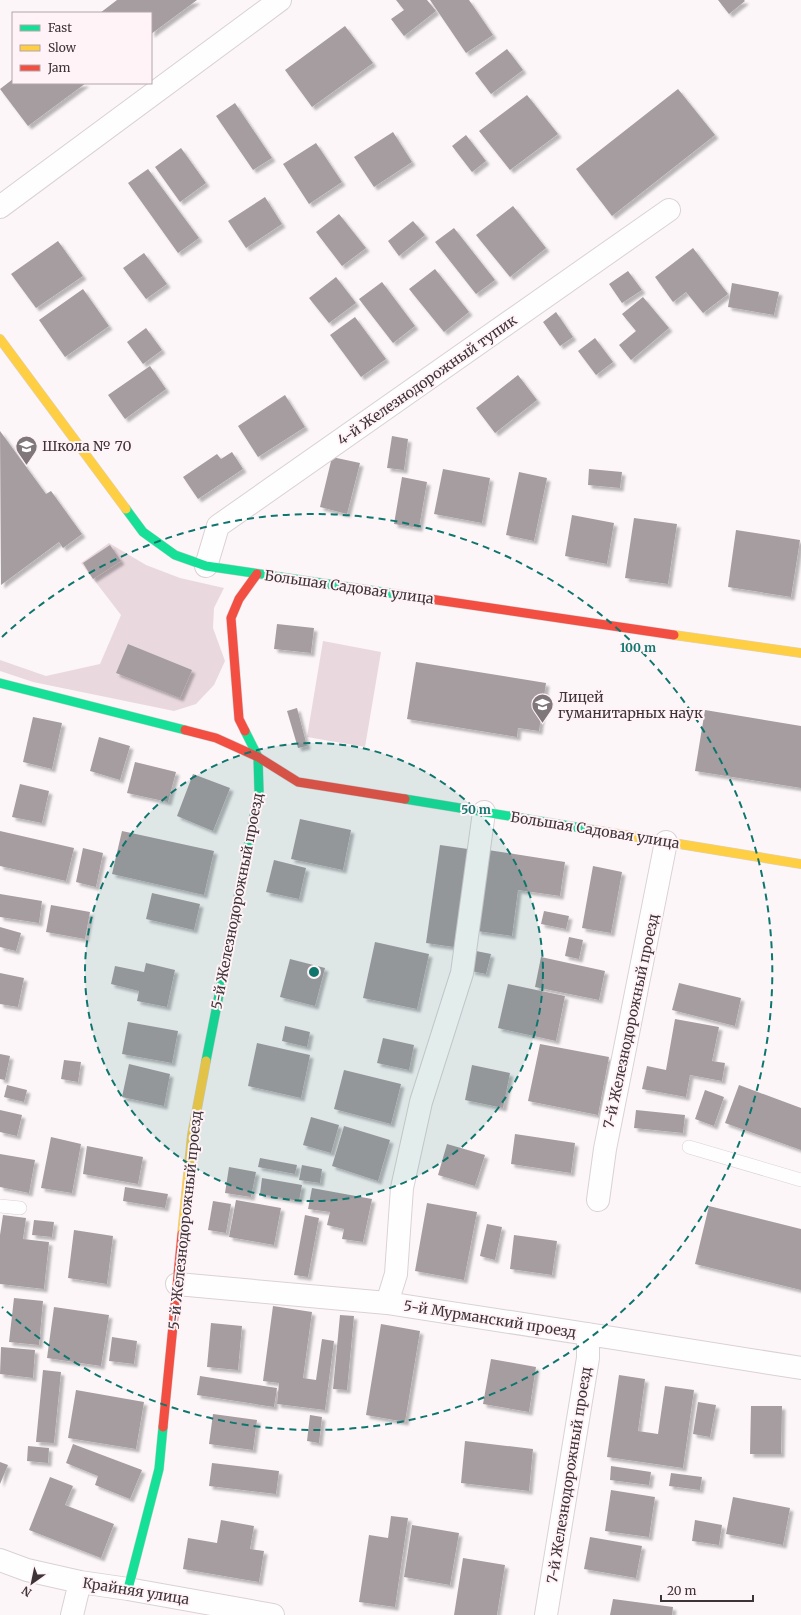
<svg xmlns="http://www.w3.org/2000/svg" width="801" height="1615" font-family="Merriweather,serif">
<defs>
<filter id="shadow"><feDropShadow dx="3.5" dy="3.5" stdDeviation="1" flood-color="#0004"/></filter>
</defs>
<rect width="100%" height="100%" fill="#fcf6f8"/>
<path fill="#e9d9df" d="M109 543 146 565 180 578 224 588 214 608 213 628 225 661 214 685 196 704 174 711 33 682 0 671V660L46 676 100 664 121 615 81 563Z
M323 641 381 652 365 747 307 737Z"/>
<path fill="#a69da1" filter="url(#shadow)" d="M117 0H197L151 34V13H100Z
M396 0H427L436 11 404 36 391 19 404 10Z
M430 0H469L493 35 466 53Z
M718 0H744L745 1 729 14Z
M345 26 373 63 312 107 285 70Z
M507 49 523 70 491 94 475 73Z
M13 79V83H86L28 126 0 89Z
M678 89 715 135 612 216 576 169Z
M527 95 558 134 510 170 479 131Z
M235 103 272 158 253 170 216 116Z
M393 132 412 162 374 187 354 157Z
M466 135 486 161 472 172 452 146Z
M316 143 342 182 309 204 283 164Z
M181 148 206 183 180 202 155 167Z
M148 169 199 238 178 253 128 183Z
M265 197 282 224 246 248 228 221Z
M513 206 546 248 510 277 476 235Z
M339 214 366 248 342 266 316 232Z
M413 221 425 235 399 256 388 241Z
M454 228 495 280 476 294 435 242Z
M58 241 83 276 36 308 11 274Z
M693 248 728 294 703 313 686 292 673 302 655 277Z
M144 253 167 284 146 299 123 268Z
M435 269 469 312 444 332 409 289Z
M628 271 642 290 622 303 609 284Z
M336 277 356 303 329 323 309 298Z
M382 282 415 326 393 343 359 299Z
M732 283 779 292 774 315 728 307Z
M83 289 109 326 65 357 39 320Z
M643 297 669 328 631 360 619 345 636 331 622 314Z
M556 312 573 337 560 346 543 322Z
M355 317 386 359 361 377 330 335Z
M146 328 162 350 143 364 127 342Z
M595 338 613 362 596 375 578 351Z
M150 366 166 389 125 419 108 395Z
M518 375 537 400 495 433 476 408Z
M285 395 305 427 258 457 238 426Z
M0 431 46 494 51 491 82 534 63 548 59 542 1 585Z
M392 436 408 439 404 470 387 468Z
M232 452 243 469 198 499 183 477 217 454 221 459Z
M332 457 360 463 347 514 320 507Z
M443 469 490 478 482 523 434 514Z
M589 469 622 472 620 488 588 485Z
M519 472 547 478 534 541 506 535Z
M402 477 427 482 419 528 394 524Z
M572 515 614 523 607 564 565 556Z
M634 518 677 524 668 584 625 578Z
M736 530 800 540 791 597 728 587Z
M110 545 121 561 93 579 83 563Z
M277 624 314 628 311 653 274 649Z
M128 644 192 670 180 698 116 673Z
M416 662 546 683 539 731 518 728 517 737 407 719Z
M297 708 307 746 298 748 287 711Z
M705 710 801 726V788L695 771Z
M33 717 62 723 52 769 23 762Z
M99 737 130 746 120 780 90 771Z
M135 762 176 772 168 802 127 793Z
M193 774 230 788 213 831 177 816Z
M20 784 49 791 42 823 12 817Z
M300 819 351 830 343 870 291 859Z
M0 831 74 848 66 881 0 866Z
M122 831 214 851 204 895 112 874Z
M440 845 468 849 454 947 426 943Z
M83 848 103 853 96 887 76 882Z
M488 850 565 862 560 896 518 890 512 936 477 931Z
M274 860 306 868 299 899 266 892Z
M593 866 622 872 611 933 582 928Z
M152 893 200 904 194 930 146 919Z
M0 894 42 901 39 923 0 917Z
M51 905 90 912 85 939 46 932Z
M544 911 569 916 566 929 541 924Z
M0 927 21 933 16 951 0 947Z
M569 937 583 940 579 959 565 956Z
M375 942 429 954 417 1009 363 998Z
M476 951 491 954 486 974 471 971Z
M541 957 605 971 599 1000 535 987Z
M290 959 325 968 315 1006 280 997Z
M146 963 175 970 167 1007 137 1001 139 991 111 984 115 966 144 972Z
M0 973 24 978 18 1007 0 1004Z
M679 983 741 998 735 1026 672 1010Z
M508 984 565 996 556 1041 498 1028Z
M675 1019 719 1027 712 1061 725 1063 722 1081 690 1075 686 1097 642 1089 647 1066 666 1070Z
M128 1022 178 1031 172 1063 122 1054Z
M285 1026 310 1032 307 1047 282 1041Z
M383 1038 414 1045 409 1070 377 1063Z
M257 1043 310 1055 301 1098 248 1086Z
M540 1044 609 1057 598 1115 528 1101Z
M0 1054 10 1056 5 1080 0 1079Z
M64 1060 81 1062 78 1082 61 1079Z
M129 1064 170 1074 164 1106 122 1097Z
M472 1065 510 1073 503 1108 465 1100Z
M344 1070 401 1084 391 1124 334 1109Z
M7 1085 27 1090 24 1102 4 1097Z
M739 1085 801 1108V1150L725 1123Z
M705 1090 724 1097 714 1126 695 1119Z
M0 1110 22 1115 17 1136 0 1132Z
M636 1110 685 1115 683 1133 634 1128Z
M311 1117 339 1125 331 1153 303 1145Z
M344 1126 390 1140 378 1181 332 1166Z
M515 1134 575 1143 571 1173 511 1164Z
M51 1137 81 1144 72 1193 41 1188Z
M447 1144 485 1155 475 1186 438 1175Z
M87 1146 143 1157 138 1184 83 1174Z
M0 1154 35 1160 29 1193 0 1187Z
M260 1158 297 1165 295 1174 258 1167Z
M302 1165 322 1169 320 1183 299 1180Z
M229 1167 256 1172 251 1197 225 1193Z
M262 1178 302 1185 299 1201 260 1194Z
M125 1187 168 1194 165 1208 123 1201Z
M312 1188 372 1199 363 1242 342 1239 344 1229 327 1225 330 1212 308 1209Z
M236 1200 281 1208 274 1245 229 1237Z
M213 1201 231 1204 226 1233 208 1230Z
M427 1203 477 1212 464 1280 415 1271Z
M709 1206 801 1229V1290L695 1264Z
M3 1215 26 1218 23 1239 49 1242 44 1289 0 1284V1235Z
M305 1215 319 1218 308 1277 294 1275Z
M34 1220 54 1222 52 1237 32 1235Z
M487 1224 502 1227 495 1260 480 1256Z
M74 1230 113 1236 107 1284 68 1278Z
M514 1235 557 1241 552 1275 510 1269Z
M14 1298 43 1301 39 1345 9 1342Z
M273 1306 312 1312 303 1378 316 1380 322 1339 334 1341 325 1410 277 1404 279 1383 263 1381Z
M54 1307 109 1315 101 1366 47 1358Z
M340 1315 354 1316 347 1390 333 1389Z
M211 1323 242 1326 238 1370 207 1367Z
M381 1324 420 1331 405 1422 366 1415Z
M112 1337 137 1341 134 1364 109 1361Z
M1 1347 35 1350 33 1378 0 1374Z
M491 1359 536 1367 529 1412 483 1404Z
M43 1370 61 1372 54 1443 36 1442Z
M619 1375 645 1379 638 1431 658 1434 665 1386 694 1390 683 1468 607 1457Z
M200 1376 277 1388 274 1407 197 1395Z
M76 1390 144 1402 136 1449 68 1438Z
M698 1402 716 1405 710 1437 693 1434Z
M751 1406H782L781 1454H750Z
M213 1414 257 1420 253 1450 209 1444Z
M310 1415 322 1417 319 1443 307 1441Z
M465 1441 533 1449 529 1491 461 1483Z
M73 1444 142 1470 130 1499 95 1485 98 1476 66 1463Z
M28 1446 49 1448 48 1463 27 1461Z
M0 1462 8 1465 0 1484Z
M212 1463 279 1471 276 1494 209 1486Z
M611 1466 651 1472 649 1485 610 1480Z
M671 1473 702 1477 700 1490 669 1486Z
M50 1477 73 1486 65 1505 114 1524 101 1558 29 1530Z
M611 1490 655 1497 649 1537 605 1531Z
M733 1497 790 1508 783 1545 726 1534Z
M391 1516 408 1518 395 1607 359 1602 369 1535 388 1538Z
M221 1520 254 1526 250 1549 264 1551 259 1582 183 1569 188 1538 217 1543Z
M695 1520 722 1525 719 1545 692 1541Z
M412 1525 459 1533 450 1585 404 1577Z
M590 1537 642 1546 636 1578 584 1569Z
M463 1558 505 1565 497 1615H454Z
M613 1599 673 1607 672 1615H610Z"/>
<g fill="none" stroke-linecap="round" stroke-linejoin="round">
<defs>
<path id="lane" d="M689 1147 801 1180
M0 1206 20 1208"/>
<path id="street" d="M0 207 280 0
M206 566 218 526 669 210
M598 1200 605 1149 666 842
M177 1284 387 1303 613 1338 801 1368
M387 1303 396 1274 402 1188 421 1102 462 973 484 812
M0 1560 27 1570 80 1582 128 1589 273 1615
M72 1615 80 1582
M546 1615 588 1358V1334"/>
<path id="fast" d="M126 509 143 532 175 555 206 566 396 594
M0 683 185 730
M405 799 594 830
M206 1061 259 791 258 757 245 731
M128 1589 159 1469 163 1427"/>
<path id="slow" d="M0 339 126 509
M674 635 801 653
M594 830 801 864
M182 1234 192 1135 206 1061"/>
<path id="jam" d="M396 594 674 635
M185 730 216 738 258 757 298 782 405 799
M245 731 239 719 231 618 239 599 257 574
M163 1427 182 1234"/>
</defs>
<use href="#lane" stroke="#dad1d5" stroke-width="14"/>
<use href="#street" stroke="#dad1d5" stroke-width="24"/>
<use href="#fast" stroke="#dad1d5" stroke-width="10"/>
<use href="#slow" stroke="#dad1d5" stroke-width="10"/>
<use href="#jam" stroke="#dad1d5" stroke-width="10"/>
<use href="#lane" stroke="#fffefe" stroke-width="13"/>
<use href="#street" stroke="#fffefe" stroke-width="22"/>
<use href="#fast" stroke="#16e098" stroke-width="9"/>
<use href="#slow" stroke="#ffcf43" stroke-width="9"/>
<use href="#jam" stroke="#f24e42" stroke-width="9"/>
</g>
<circle cx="314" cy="972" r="229" fill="#0f766e" fill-opacity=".12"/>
<g fill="none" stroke="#0f766e" stroke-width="2" stroke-dasharray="7 5">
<circle cx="314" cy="972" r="229"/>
<path d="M2 637A458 458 0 1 1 2 1307"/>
</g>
<defs>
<symbol id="school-pin" viewBox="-11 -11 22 30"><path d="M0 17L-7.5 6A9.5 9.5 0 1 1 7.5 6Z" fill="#80777b" stroke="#fff3f7"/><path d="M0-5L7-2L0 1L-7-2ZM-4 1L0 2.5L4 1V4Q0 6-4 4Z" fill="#fff"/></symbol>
</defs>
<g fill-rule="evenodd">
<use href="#school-pin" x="14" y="434" width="25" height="34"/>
<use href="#school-pin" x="530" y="692" width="25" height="34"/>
</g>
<g text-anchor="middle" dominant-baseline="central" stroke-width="4" stroke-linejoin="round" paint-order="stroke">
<g font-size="14" fill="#3e3337" stroke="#fff3f7">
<text transform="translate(427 380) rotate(-35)">4-й Железнодорожный тупик</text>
<text transform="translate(349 587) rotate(8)">Большая Садовая улица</text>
<text transform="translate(595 830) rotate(9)">Большая Садовая улица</text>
<text transform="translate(237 901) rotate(-79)">5-й Железнодорожный проезд</text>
<text transform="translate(631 1021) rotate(-78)">7-й Железнодорожный проезд</text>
<text transform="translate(185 1220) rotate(-84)">5-й Железнодорожный проезд</text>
<text transform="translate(490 1319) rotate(9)">5-й Мурманский проезд</text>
<text transform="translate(569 1475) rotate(-81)">7-й Железнодорожный проезд</text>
<text transform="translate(136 1591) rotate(9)">Крайняя улица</text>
</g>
<g font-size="14" fill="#3e3337" stroke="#fff3f7" text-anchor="start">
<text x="42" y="446">Школа № 70</text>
<text x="558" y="697">Лицей<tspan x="558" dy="16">гуманитарных наук</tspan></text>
</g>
</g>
<circle cx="314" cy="972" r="6" fill="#0f766e" stroke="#fff3f7" stroke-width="2"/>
<g font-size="12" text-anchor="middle" font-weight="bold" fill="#0f766e" stroke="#fff3f7" stroke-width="4" stroke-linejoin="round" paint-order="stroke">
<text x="638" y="652">100 m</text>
<text x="476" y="814">50 m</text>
</g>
<rect x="12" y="12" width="140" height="72" fill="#fff3f7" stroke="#b2a6aa"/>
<rect x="20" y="25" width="20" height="6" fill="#16e098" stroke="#b2a6aa"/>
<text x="48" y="32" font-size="12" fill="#3e3337">Fast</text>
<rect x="20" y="45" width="20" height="6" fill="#ffcf43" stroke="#b2a6aa"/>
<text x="48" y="52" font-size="12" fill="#3e3337">Slow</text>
<rect x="20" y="65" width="20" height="6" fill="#f24e42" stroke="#b2a6aa"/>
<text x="48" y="72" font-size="12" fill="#3e3337">Jam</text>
<g transform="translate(32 1583) rotate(213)" stroke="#fff3f7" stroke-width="3" paint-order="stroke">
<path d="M0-3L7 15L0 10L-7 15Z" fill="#3e3337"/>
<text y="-6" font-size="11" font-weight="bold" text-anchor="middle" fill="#3e3337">N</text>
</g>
<path d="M661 1595v6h92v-6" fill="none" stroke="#3e3337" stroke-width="2"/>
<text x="667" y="1595" font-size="12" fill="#3e3337" stroke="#fff3f7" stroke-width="3" paint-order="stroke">20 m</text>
</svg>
